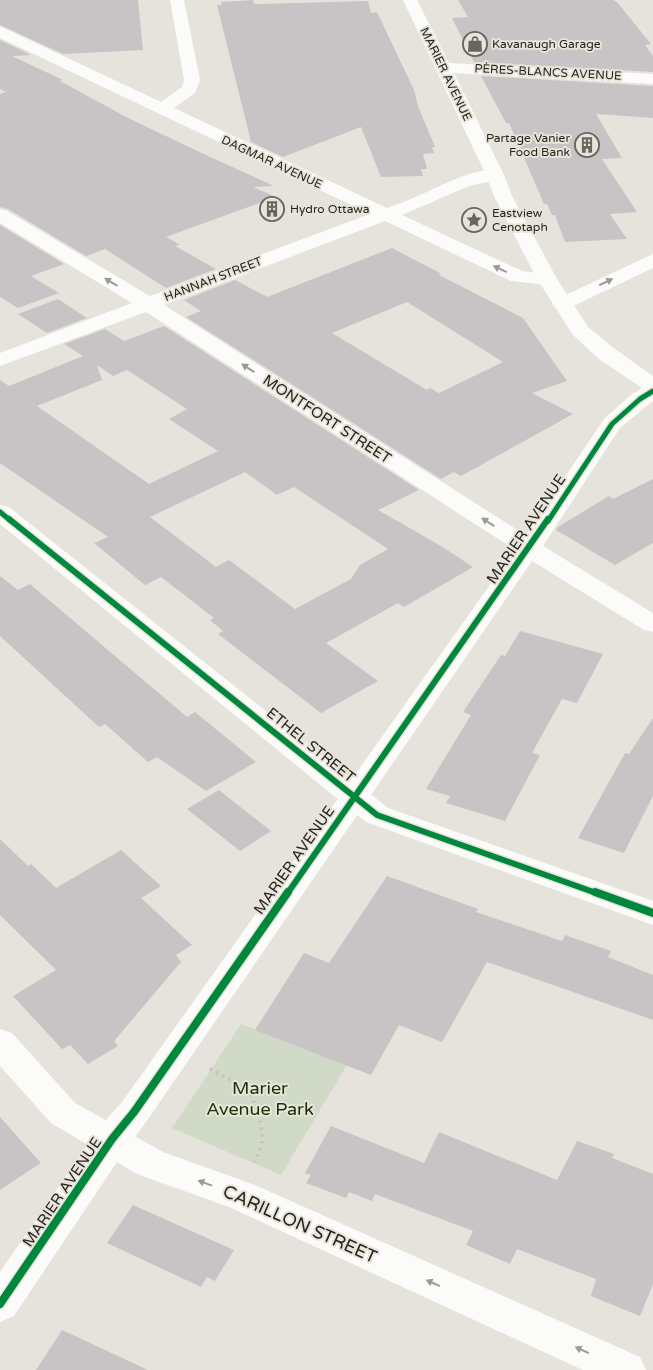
<svg xmlns="http://www.w3.org/2000/svg" width="653" height="1370" font-family="'Varela Round',sans-serif">
<rect width="100%" height="100%" fill="#e6e3dc"/>
<path fill="#d1dac7" d="M241 1024 347 1065 281 1175 172 1128Z"/>
<path fill="#c8c3c5" fill-rule="evenodd" d="M0 0H138L143 50 63 54 0 25Z
M253 0 254 4H259L368 1 371 13 377 12 414 90 418 106 435 147H432L434 153 423 154 427 169H421L423 176 381 177 361 127 283 157 251 142 217 5H222L221 2Z
M458 0H613L617 2 651 44 645 45 653 56V72L474 62 452 18 468 17Z
M0 40 31 55 12 56 63 80 60 81 128 118 208 156 274 186 253 187 276 197 166 237 180 245 175 246 216 269 166 288 105 249 86 256 8 209 0 207V94L6 92 0 89Z
M481 76 653 86V118L596 114 622 158 602 159 637 212 610 214 627 239 565 242 555 215H552L547 204H544L509 123H506Z
M0 225 64 264 31 276 59 293 18 308 0 297Z
M392 248 438 272 441 274 439 275 523 318 567 381 532 393 573 414 461 476 454 472 441 479 186 317 201 311 184 300 235 280 267 297ZM407 302 503 362 439 393 430 388 427 390 332 333Z
M58 299 87 318 47 333 18 314Z
M164 326 419 490 378 510 441 546 473 567 404 607 398 603 326 643 378 681 321 713 218 634 223 631 210 620 214 618 161 577 145 585 94 543 108 537 0 463V380L9 386 83 356 64 344 105 329 124 341ZM97 365 113 376 127 370 187 409 169 419 218 451 149 484 37 406 102 380ZM245 472 277 495 294 487 388 549 360 565 351 579 295 609 229 560 216 567 150 517Z
M653 479V543L615 565 556 530 558 527 609 496 613 499Z
M0 576 18 590 30 584 187 717 195 712 256 762 206 791 157 757 148 762 105 724 99 727 0 636Z
M520 631 603 654 577 703 562 699 532 753 540 755 505 821 446 803 450 796 426 789 471 715 463 712 501 655 505 656Z
M653 718V796L624 853 578 838 625 753 629 754Z
M219 790 271 831 240 851 187 809Z
M0 839 28 866 31 864 56 888 121 850 161 886 141 898 192 945 176 955 181 962 114 1041 118 1046 88 1064 70 1045 62 1049 13 996 56 970 0 915Z
M387 876 478 909 476 912 562 941 565 935 611 951 608 957 653 975V1020L487 962 442 1042 399 1025 371 1075 255 1030 304 953 329 963Z
M0 1117 41 1163 0 1190Z
M331 1126 424 1163 439 1132 557 1180 577 1141 614 1154 612 1158 653 1174V1284L640 1316 591 1296 596 1279 517 1249 510 1264 466 1245 473 1231 375 1194 372 1201 349 1192 346 1198 306 1183 311 1175 305 1173Z
M133 1205 234 1250 215 1281 207 1277 201 1287 107 1243Z
M62 1330 148 1370H36Z"/>
<g fill="none" stroke-linecap="round" stroke-linejoin="round">
<path stroke="#c2c2c0" stroke-width="4" stroke-dasharray="2 5" stroke-linecap="butt" d="M210 1069 249 1090 259 1115 263 1139 255 1162"/>
<path fill="#fbfbfa" fill-rule="evenodd" d="M170 0H184L200 80 195 93 174 108 387 208C398 204 409 200 420 195 441 186 478 165 501 171L504 175 501 179 469 186 402 215 522 271 554 275 557 279 554 283 547 285 511 281 385 221 164 305 538 543 541 548 538 553 529 555 520 553 146 312 0 366V353L132 303 0 223V209L7 211 150 296 370 214 0 38V27L6 29 161 102 182 87 184 80Z
M653 254V268L569 308 562 310 555 308 552 304 555 300Z
M0 505 9 507 388 808 653 901V925L366 822 0 524Z
M0 1029 12 1033 75 1103 163 1152 255 1185 640 1357 646 1370H583L229 1207 137 1174 51 1123 0 1066Z"/>
<path fill="#fbfbfa" fill-rule="evenodd" d="M403 0H417L449 63 653 74V84L454 73 504 175 512 196 557 279 588 327 615 349 653 376V401L620 428 543 546 653 613V632L644 630 532 561 146 1122 125 1150 14 1316 0 1322V1272L99 1128 122 1102 534 523 604 419 632 394 642 388 599 359 573 335 537 279 494 196 486 175Z"/>
<defs>
<path id="cycleway-far2" d="M0 512 11 521
M548 521 612 424 640 399 653 391"/>
<path id="cycleway-far1" d="M9 519 377 815 599 894
M287 894 548 519"/>
<path id="cycleway" d="M595 892 653 913
M0 1304 112 1139 134 1112 288 892"/>
</defs>
<use href="#cycleway-far2" stroke="#e9e4d9" stroke-width="8"/>
<use href="#cycleway-far1" stroke="#e9e4d9" stroke-width="9"/>
<use href="#cycleway" stroke="#e9e4d9" stroke-width="11"/>
<use href="#cycleway-far2" stroke="#00873e" stroke-width="5"/>
<use href="#cycleway-far1" stroke="#00873e" stroke-width="6"/>
<use href="#cycleway" stroke="#00873e" stroke-width="8"/>
</g>
<defs><path id="oneway-solid" d="M-6-.8H1V-3.2L6.5 0L1 3.2V.8H-6Z" transform="scale(1.25)"/></defs>
<g fill="#9b9a97">
<use href="#oneway-solid" transform="translate(500 269) rotate(-155)"/>
<use href="#oneway-solid" transform="translate(111 282) rotate(-149)"/>
<use href="#oneway-solid" transform="translate(606 282) rotate(-25)"/>
<use href="#oneway-solid" transform="translate(248 368) rotate(-147)"/>
<use href="#oneway-solid" transform="translate(488 522) rotate(-147)"/>
<use href="#oneway-solid" transform="translate(205 1183) rotate(-160)"/>
<use href="#oneway-solid" transform="translate(433 1283) rotate(-156)"/>
<use href="#oneway-solid" transform="translate(582 1350) rotate(-156)"/>
</g>
<defs>
<symbol id="shop-ring" viewBox="-11 -11 22 22"><circle r="9.5" fill="#e9e4d9" stroke="#696661" stroke-width="1.5"/><path d="M-5-2.5h2.3a2.7 3.5 0 0 1 5.4 0H5L5.5 6h-11ZM-1.5-2.5h3a1.5 2.3 0 0 0-3 0Z" fill="#696661"/></symbol>
<symbol id="building-ring" viewBox="-11 -11 22 22"><circle r="9.5" fill="#e9e4d9" stroke="#696661" stroke-width="1.5"/><path d="M-4-6H4V6H1V3H-1V6H-4ZM-2.5-4.3h1.7v1.8h-1.7ZM.8-4.3h1.7v1.8H.8ZM-2.5-1h1.7V.8h-1.7ZM.8-1h1.7V.8H.8Z" fill="#696661"/></symbol>
<symbol id="sight-ring" viewBox="-11 -11 22 22"><circle r="9.5" fill="#e9e4d9" stroke="#696661" stroke-width="1.5"/><path d="M0-6L1.8-2.2L6-1.7L2.9 1.2L3.7 5.4L0 3.3L-3.7 5.4L-2.9 1.2L-6-1.7L-1.8-2.2Z" fill="#696661"/></symbol>
</defs>
<g fill-rule="evenodd">
<use href="#shop-ring" x="461" y="30" width="28" height="28"/>
<use href="#building-ring" x="573" y="131" width="28" height="28"/>
<use href="#building-ring" x="258" y="195" width="28" height="28"/>
<use href="#sight-ring" x="460" y="206" width="28" height="28"/>
</g>
<g text-anchor="middle" dominant-baseline="central" stroke-width="4" stroke-linejoin="round" paint-order="stroke">
<g font-size="12" fill="#25231f" stroke="#e9e4d9" text-anchor="start">
<text x="492" y="44">Kavanaugh Garage</text>
<text x="570" y="138" text-anchor="end">Partage Vanier<tspan x="570" dy="14">Food Bank</tspan></text>
<text x="290" y="209">Hydro Ottawa</text>
<text x="492" y="213">Eastview<tspan x="492" dy="14">Cenotaph</tspan></text>
</g>
<g font-size="12" fill="#25231f" stroke="#e9e4d9">
<text transform="translate(548 72) rotate(3)">PÈRES-BLANCS AVENUE</text>
<text transform="translate(446 74) rotate(64)">MARIER AVENUE</text>
<text transform="translate(272 162) rotate(25)">DAGMAR AVENUE</text>
<text transform="translate(213 279) rotate(-21)">HANNAH STREET</text>
</g>
<g font-size="15" fill="#25231f" stroke="#e9e4d9">
<text transform="translate(327 419) rotate(33)">MONTFORT STREET</text>
<text transform="translate(526 529) rotate(-56)">MARIER AVENUE</text>
<text transform="translate(311 745) rotate(39)">ETHEL STREET</text>
<text transform="translate(294 860) rotate(-55)">MARIER AVENUE</text>
<text transform="translate(62 1192) rotate(-56)">MARIER AVENUE</text>
</g>
<g font-size="18" fill="#163102" stroke="#e9e4d9">
<text x="260" y="1088">Marier<tspan x="260" dy="21">Avenue Park</tspan></text>
</g>
<g font-size="18" fill="#25231f" stroke="#e9e4d9">
<text transform="translate(300 1224) rotate(24)">CARILLON STREET</text>
</g>
</g>
</svg>
